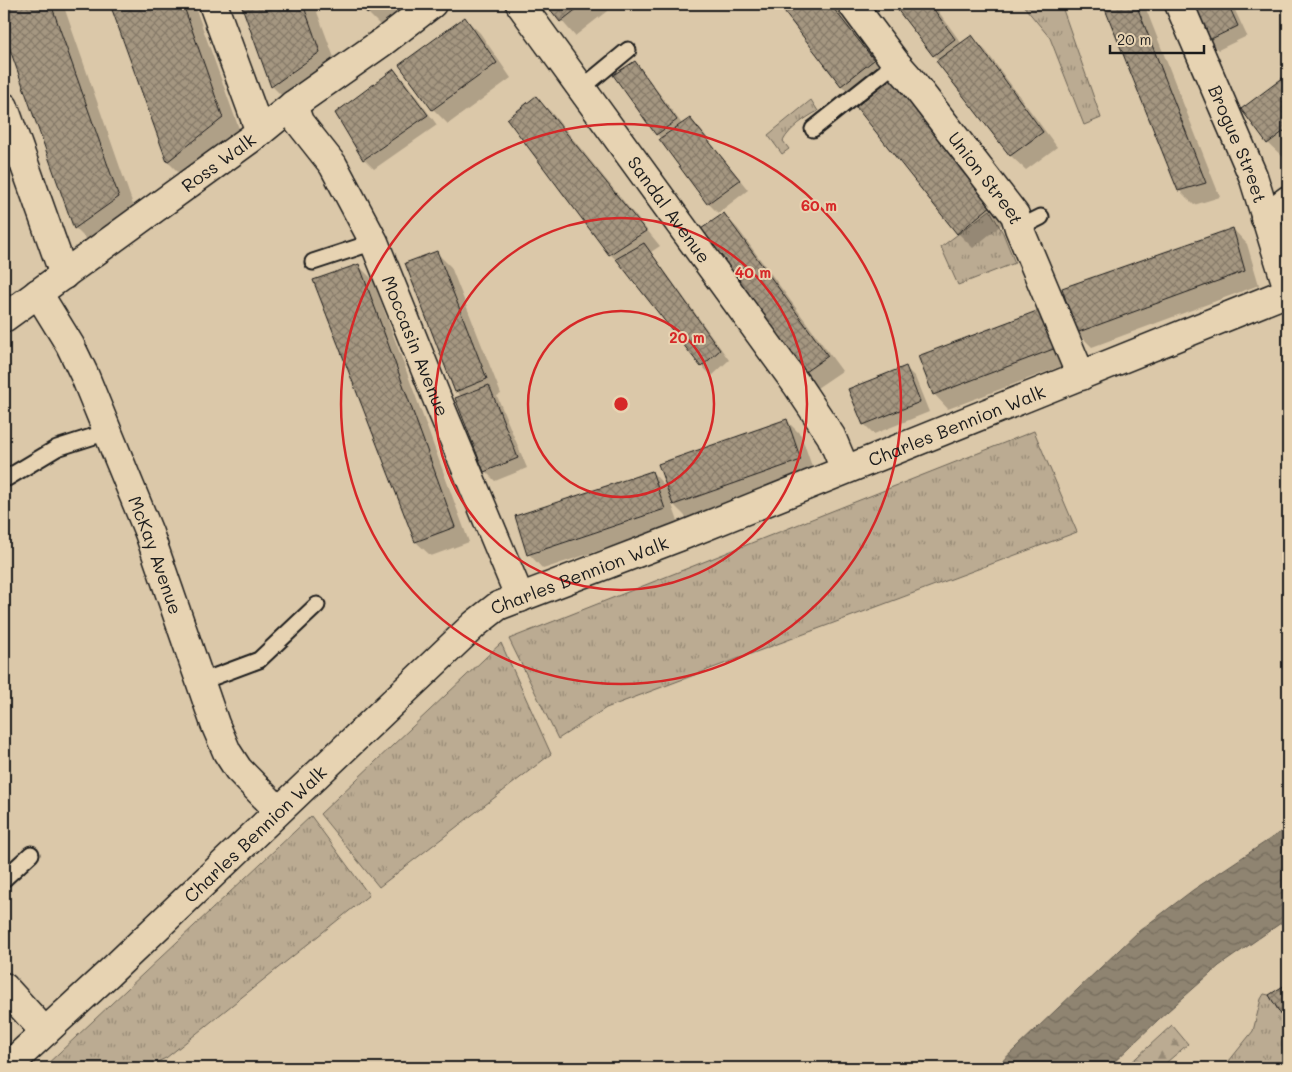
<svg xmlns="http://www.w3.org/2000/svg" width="1292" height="1072" font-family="Mali,sans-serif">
<defs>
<pattern id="grass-tufts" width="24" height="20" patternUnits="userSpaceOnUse" patternTransform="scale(1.25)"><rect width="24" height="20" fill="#bbab92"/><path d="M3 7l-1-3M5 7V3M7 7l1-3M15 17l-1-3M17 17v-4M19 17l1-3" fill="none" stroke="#978a76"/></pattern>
<pattern id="forest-firs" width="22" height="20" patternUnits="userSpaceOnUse" patternTransform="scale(1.25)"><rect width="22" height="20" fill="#bbab92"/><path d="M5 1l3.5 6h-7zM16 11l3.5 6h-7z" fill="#978a76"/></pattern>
<pattern id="water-waves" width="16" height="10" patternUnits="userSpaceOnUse" patternTransform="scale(1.25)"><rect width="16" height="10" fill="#8f8471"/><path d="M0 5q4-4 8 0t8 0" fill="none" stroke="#746b5c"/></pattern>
<pattern id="building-cross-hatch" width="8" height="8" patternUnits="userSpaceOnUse" patternTransform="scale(1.25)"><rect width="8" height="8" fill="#a59781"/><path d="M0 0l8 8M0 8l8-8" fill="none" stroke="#867a69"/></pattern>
</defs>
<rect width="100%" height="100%" fill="#dbc8a9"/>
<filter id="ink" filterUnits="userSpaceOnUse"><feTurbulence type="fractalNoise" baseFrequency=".02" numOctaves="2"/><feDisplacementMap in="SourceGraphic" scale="10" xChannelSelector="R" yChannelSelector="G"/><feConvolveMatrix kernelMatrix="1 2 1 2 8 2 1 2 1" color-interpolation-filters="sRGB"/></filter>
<g filter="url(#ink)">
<path fill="url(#grass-tufts)" stroke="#6c6457" d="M1022 4H1061L1101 118 1084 125 1050 38Z
M811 100 818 111C805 118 790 128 783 141L789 149 782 154 768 135Z
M990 210 1003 233 1015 263 958 285 941 247Z
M1034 431 1077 532 606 708 558 739 509 639Z
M501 643 551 754 379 887 320 814Z
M311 816 369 895 166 1058 144 1068H43Z
M1264 994 1269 995 1288 1026V1030L1286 1032 1288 1035V1068H1233L1229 1061 1253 1031 1261 999Z"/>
<path fill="url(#forest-firs)" stroke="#6c6457" d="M1172 1025 1188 1044 1160 1068H1125Z"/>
<path fill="url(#water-waves)" stroke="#615a4f" d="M1288 827V918L1219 966 1159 1019 1108 1068H995L1139 931 1193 890Z"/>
<path fill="#0003" d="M4 4H63L137 216 94 247 75 228 4 29Z
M111 4H194L242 137 187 181 168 162Z
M242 4H314L339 71 291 105 272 86Z
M364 4H425L387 32 368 13Z
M547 4H616L575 36Z
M780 4H832L888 75 856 100 842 86Z
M895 4H933L962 44 971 36 986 51 1057 147 1026 170 1011 156Z
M1105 4H1144L1220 197 1194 205 1179 190Z
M1193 4H1232L1247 36 1218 50 1208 40Z
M465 18 480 33 511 78 448 124 433 109Z
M634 63 644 73 682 124 690 119 700 129 748 190 718 213 708 203 657 134Z
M394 70 404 80 437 125 374 169 364 159 337 114Z
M1288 75V154L1283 157 1268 143 1243 109Z
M906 94 1006 221 973 248 958 233Z
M536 98 551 112 660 246 651 252 729 360 712 376 702 366 626 269 610 254 509 119Z
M724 214 738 229 842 371 817 388 803 373Z
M1233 229 1247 244 1259 285 1092 347 1077 332Z
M436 252 451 267 501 394 497 396 527 468 495 481 485 471 462 397 456 391Z
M358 265 373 280 469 542 431 556 416 542 315 280Z
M1042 311 1070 363 948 409 934 394Z
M905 367 915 377 929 412 874 434 864 424Z
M787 421 801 435 815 475 688 519 671 502 679 524 543 569 529 554 652 472 668 489Z"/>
<path fill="url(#building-cross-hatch)" stroke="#1c1c1c" d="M4 4H51L119 197 74 229 4 33Z
M110 4H183L223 118 167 162Z
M241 4H303L320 52 271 87Z
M363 4H380L367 14Z
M546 4H583L560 22Z
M778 4H830L874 60 841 86Z
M893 4H930L955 39 933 56Z
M1103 4H1136L1206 183 1178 191Z
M1192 4H1228L1238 26 1207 41Z
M465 17 497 63 432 110 399 65Z
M972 35 1043 132 1010 156 936 61Z
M635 61 677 120 656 135 613 75Z
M394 69 428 115 363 160 335 113Z
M1288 74V128L1267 144 1241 109Z
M891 77 992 205 957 234 856 107Z
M536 96 646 231 609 255 507 119Z
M690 118 740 180 707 204 659 139Z
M724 213 828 356 802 374 698 231Z
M1233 228 1245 271 1076 333 1062 288Z
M644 243 720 350 701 367 616 259Z
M437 251 487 379 455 392 405 263Z
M359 264 455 527 415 542 313 280Z
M1042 309 1056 348 933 395 918 356Z
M906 366 920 402 863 425 848 389Z
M489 385 518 458 484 472 455 398Z
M787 419 801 460 673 505 658 464Z
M652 471 665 509 527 555 515 516Z
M1288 983V1026L1269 995Z"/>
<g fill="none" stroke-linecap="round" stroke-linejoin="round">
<defs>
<path id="service" d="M582 88 628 50
M813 129 896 63
M1019 228 1041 217
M313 262 374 242
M7 478 57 448 107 432
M200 682 259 660 317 605
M4 879 31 854"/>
<g id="minor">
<path d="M213 4 260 132"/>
<path id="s1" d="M520 4 797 385 831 436 845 469"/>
<path id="s2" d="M852 4 896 63 910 79 1015 215 1019 228 1081 376"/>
<path id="s3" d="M1179 4 1253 176 1288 289"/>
<path id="s4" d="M293 105 299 122 333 165 374 242 438 401 520 598"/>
<path d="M4 107 64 275"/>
<path d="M1265 218 1288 200"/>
<path id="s5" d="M38 293 70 345 84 374 149 533 215 724 227 752 238 769 278 810"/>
<path id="s6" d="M4 318 260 132 293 105 384 41 432 4"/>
<path d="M4 987 45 1032"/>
<path id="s7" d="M6 1068 109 973 475 624 498 606 679 537 1288 292"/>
</g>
</defs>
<use href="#service" stroke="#1c1c1c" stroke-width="19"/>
<use href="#minor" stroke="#1c1c1c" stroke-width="31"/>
<use href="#service" stroke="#e7d3b2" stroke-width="15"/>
<use href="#minor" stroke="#e7d3b2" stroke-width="28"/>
</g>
</g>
<g fill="none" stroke="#d62828" stroke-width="2.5">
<circle cx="621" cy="404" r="93"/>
<circle cx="621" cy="404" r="186"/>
<circle cx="621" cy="404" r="280"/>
</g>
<g text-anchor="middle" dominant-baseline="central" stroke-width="4" stroke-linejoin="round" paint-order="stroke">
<g font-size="18" fill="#1c1c1c" stroke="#e7d3b2">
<text stroke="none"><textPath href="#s3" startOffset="152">Brogue Street</textPath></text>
<text stroke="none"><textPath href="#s6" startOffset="265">Ross Walk</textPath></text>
<text stroke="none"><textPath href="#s2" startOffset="220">Union Street</textPath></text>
<text stroke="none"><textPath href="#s1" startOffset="254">Sandal Avenue</textPath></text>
<text stroke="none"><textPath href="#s4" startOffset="272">Moccasin Avenue</textPath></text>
<text stroke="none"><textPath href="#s7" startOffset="1168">Charles Bennion Walk</textPath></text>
<text stroke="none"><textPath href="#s5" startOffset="288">McKay Avenue</textPath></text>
<text stroke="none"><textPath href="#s7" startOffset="762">Charles Bennion Walk</textPath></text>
<text stroke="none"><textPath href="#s7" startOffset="342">Charles Bennion Walk</textPath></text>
</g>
</g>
<circle cx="621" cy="404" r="8" fill="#d62828" stroke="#e7d3b2" stroke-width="2.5"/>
<g font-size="15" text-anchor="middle" font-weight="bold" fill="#d62828" stroke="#e7d3b2" stroke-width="4" stroke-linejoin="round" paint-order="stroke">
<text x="819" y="211">60 m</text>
<text x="753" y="278">40 m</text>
<text x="687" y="343">20 m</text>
</g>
<rect width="1292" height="1072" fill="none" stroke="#e7d3b2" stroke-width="20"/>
<rect x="10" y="10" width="1272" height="1052" fill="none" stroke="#1c1c1c" stroke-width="2" filter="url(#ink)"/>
<path d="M1110 45v8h94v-8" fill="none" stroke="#1c1c1c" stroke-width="2.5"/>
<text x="1117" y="45" font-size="15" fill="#1c1c1c" stroke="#e7d3b2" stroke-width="4" paint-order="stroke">20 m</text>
</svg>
